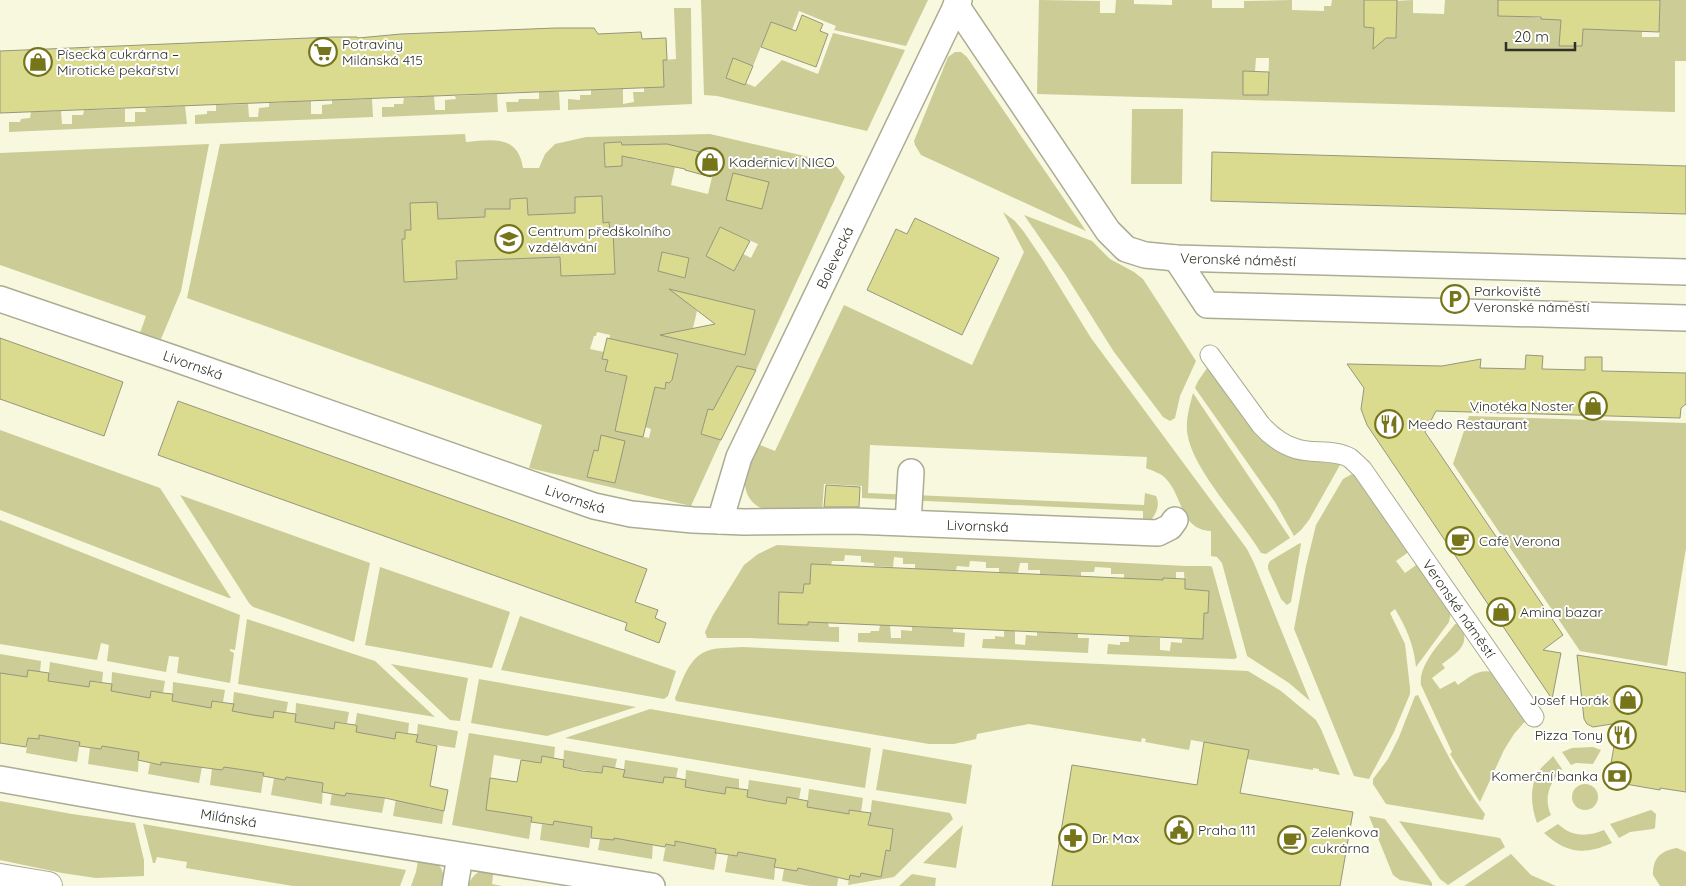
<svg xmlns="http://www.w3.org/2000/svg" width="1686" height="886" font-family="Quicksand,sans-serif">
<rect width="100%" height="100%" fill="#f8f8de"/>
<path fill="#cbcc96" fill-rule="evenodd" d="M701 0H928L906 46 834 30 836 26 799 11 792 30 771 22 753 66 733 59 726 78 745 85 746 83 755 87 782 60 818 74 833 33 905 50 867 131 717 96 704 95Z
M1039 0 1100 1V13H1115L1116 0H1134V4L1172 5V0H1212V8H1244V1L1292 0V10L1324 11V6H1331L1332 0H1364V27L1374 28V38L1377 41H1382L1386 38H1396L1397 12 1394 1 1413 0V13L1444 14 1445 0H1522V16L1561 20 1560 45 1582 46 1584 0 1611 8V30L1642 31V37H1659L1660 0H1686V61H1675V112L1037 94ZM1256 58H1269L1268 95H1243V71H1255Z
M674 8H691L692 104 568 110V99L580 100V95H591V90L623 89V104L634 102 633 92H644V88L664 87 663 60 676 59Z
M955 52H961L967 57 1086 231 921 155 915 145 914 141 948 57Z
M539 92H559L560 110 507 112 506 102H518L519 99H539Z
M497 94 498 112 382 117V107H394V104H403L404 98 434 96 435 110H445V100L456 99 455 96Z
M372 99 373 117 195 124V115L207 114V111H216V105L248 104 249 117H258L259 108 269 107V103L311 101V114H322V105L332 104V100Z
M185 106 187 124 9 132V122H20L21 119 30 118 31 112 61 111 62 124H72V115H83L84 110 125 109V122H135V112H146L145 108Z
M1132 109H1183L1182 184H1131Z
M465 134 466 142C492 140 518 134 523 168H539L545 154 555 144 586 137 710 134 826 161 837 167 845 177 756 370 737 366 721 396 733 415 708 409 701 434 721 440 691 506 529 468 542 425 187 298 220 144ZM621 142 622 166 605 167 604 143ZM633 145 717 156 708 194 671 185 675 167 633 159ZM575 197 603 223 609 222 607 231H613L615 274 561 276 560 257 456 261 457 279 404 282 402 239H408L405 230H411L438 219 485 217V209H510V199L527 198 528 215 575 213ZM720 227 758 244 751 258 743 254 734 270 706 256ZM663 252 689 258 685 278 658 271ZM700 297 755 310 744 355 690 342 684 337 685 330 693 328 697 311 691 306ZM597 332 610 335 609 340 673 353 669 383 666 382 665 388 623 360 619 375 605 371 608 360 602 359 604 352 590 349 594 336H596ZM623 393 652 399 645 427 651 429 649 438 615 431ZM594 450 621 457 615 483 587 477Z
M209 144 181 291 161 339 140 333 146 316 0 265V153Z
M1003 212 1015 221 1024 232 1043 260 1091 338 1247 549 1254 563 1310 701 1289 683 1247 656 1222 563 1217 557 1211 556V531C1181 530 1183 498 1167 480 1163 474 1153 471 1146 468L1147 457 870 445 868 493 1144 505 1145 493 1156 496C1162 508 1152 521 1143 528V511L862 498V486L824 484 822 512C806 511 779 513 765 509 748 505 742 487 746 472 749 463 755 454 760 445L775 451 844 305 972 365 1024 252Z
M1024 215 1092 241 1110 259 1134 272 1143 279 1196 361 1180 396 1175 418 1170 421 1163 417 1114 352 1065 274Z
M1210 364 1246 418 1335 458 1340 465 1309 520 1301 530 1294 536 1275 502 1195 388 1198 381Z
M1193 393 1290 538 1266 554 1261 553C1241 519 1191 469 1187 431 1186 418 1190 405 1193 393Z
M1469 416 1686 423V548L1667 666 1580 651 1453 464Z
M0 430 160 488 231 598H229L0 510Z
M1354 473 1410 551 1396 561 1405 573 1419 563 1451 613 1449 622 1416 667C1414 645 1406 627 1395 609L1390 613 1405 644 1410 688V694L1394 732 1369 779 1354 776 1294 629 1306 566 1316 525 1343 479Z
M180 495 370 563 354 642 253 607 249 603Z
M0 520 240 615 235 650 230 649V651L234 653 230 683 177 673 179 657 169 656 166 672 107 661 109 645 101 643 97 660 0 644Z
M1300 543 1301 544 1291 602 1287 605 1281 599 1268 569V565L1270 561Z
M777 545 1186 566H1210L1212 567 1237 657 1235 659 1107 654 1108 644 1120 645V642H1129V636L1160 638V650L1170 651 1171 642 1182 643V639H1203L1204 613 1208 612 1209 591 1185 589 1184 572H1176V578H1164L1163 588 1124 578V574H1111V568L1095 567 1094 572H1081V576L1040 574V570H1028V563H1020L1018 573H999V568H986V562L970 561 969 567 957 566 956 570 915 569V564H903V558L894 557 893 567 874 566V563L861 562V556L845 555 844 561H832L831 565 811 564 810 584H804L803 593 779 592 778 624 808 625V622H828L829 627H839V642L750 638H707L705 632 713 615 744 565 758 554Z
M380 567 510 612 492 668 365 645Z
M520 616 676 671 668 696 664 699 501 670Z
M247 619 375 661 435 717 238 684Z
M1455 624H1459C1473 643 1457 653 1442 664L1445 668 1432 678 1440 689 1455 681 1458 685C1470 677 1477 669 1493 672L1527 719 1514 734 1504 750 1480 802 1450 754 1452 752 1421 685C1418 664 1443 640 1455 624Z
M880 625H890L891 638H901V630L912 631V627L953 628V632L965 633 964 647 858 642V633H870L871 631H879Z
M1004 631H1015V644L1025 645 1026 635 1037 636V632L1078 634V638H1089L1088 653 982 648 983 639H995V636L1004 637Z
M742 647 1248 671 1281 691 1316 720 1321 729 1340 775 1319 771V769L1313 768V770L1247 759 1249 750 1191 740 1189 750 1145 742 1146 739 1142 738 1141 742 1029 724 977 734 976 739 954 744H929L676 701 675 698C682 682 688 658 707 651 717 647 731 648 742 647Z
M0 654 41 661 40 672 28 670 27 677 0 673Z
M50 662 103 672 102 682 90 681 89 687 48 681Z
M391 664 468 678 460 721 450 720Z
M112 672 165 681 163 693 151 691 150 698 111 691Z
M479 679 636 707 547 736 471 723Z
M173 682 225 690 223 702 212 701 211 708 172 701Z
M234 692 288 702 286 713 273 719 232 712Z
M1418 695C1438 736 1457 778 1485 814L1483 820 1386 804 1373 784V779L1388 759 1399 737 1415 696Z
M296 703 349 712 347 723 335 722 334 729 295 722Z
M650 709 871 748 865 788 565 738Z
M357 713 409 723 408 733 396 732 395 739 356 732 355 725Z
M418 724 458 731 455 748 416 742Z
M469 733 555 747 554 758 543 756 541 763 494 755 486 810 532 817 529 839 452 825Z
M39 735 80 742 77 762 26 753 28 738 38 739Z
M102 746 139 752 138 772 88 764 90 748 101 749Z
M1593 747 1601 750 1593 764 1576 763 1571 765 1562 752 1572 748Z
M883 749 972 765 966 804 876 790Z
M564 750 617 759 615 768 603 766 602 773 563 767Z
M1553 756 1562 769C1550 783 1543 797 1551 815L1537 823C1531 806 1529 787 1539 771 1542 766 1549 761 1553 756Z
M625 760 678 768 676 778 664 777 663 783 623 777Z
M161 762 202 767 199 783 148 774 150 763 160 765Z
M224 766 264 773 261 793 210 785 212 768 222 770Z
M686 770 739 779V789L725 794 685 787Z
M286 777 323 783 322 804 271 795 274 778 285 780Z
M749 780 801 788 799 799 787 797 786 804 747 797Z
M1572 797a13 13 0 1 1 26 0a13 13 0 1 1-26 0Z
M356 788 386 793 382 813 330 805 332 793 345 796 346 793 355 794Z
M809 789 863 798 861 812 849 810 847 821 807 807Z
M396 799 428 800 427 808 444 811 442 824 393 816Z
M872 800 950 813 953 819 894 877 848 885 850 875 860 877 861 873 881 876 886 850H890L893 829 869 825Z
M0 801 72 814 135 823 144 860V876L96 878 62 873 0 860Z
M1651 810 1656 814 1655 828 1653 829 1630 832 1619 838 1610 824Z
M1369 816 1385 819 1432 883V886L1400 880 1393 875Z
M554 821 592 827 589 848 540 840 542 824 553 825Z
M1399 821 1500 838 1505 847 1448 885 1440 879Z
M143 824 406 870 400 886H293L186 868 187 862 157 857 155 863H153Z
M1558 824C1572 837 1587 837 1604 830L1612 843C1585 855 1567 854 1544 833Z
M963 825 956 868 923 863Z
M614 838 653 842 652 859 598 850 600 839Z
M675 841 716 849 715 852 717 853 714 870 663 861 666 844 674 846Z
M1677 848 1686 852V886H1660L1653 875C1653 858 1660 851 1677 848Z
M738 852 776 859 774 880 725 872 728 855 737 856Z
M1511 854 1531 875 1556 886H1464Z
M419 855C436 862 446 864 443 886H411L416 872Z
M808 864 839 873 837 886H810L782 881 784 869 797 871 798 868 807 870Z
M494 867 492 884 502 886H468C473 873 481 869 494 867Z
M912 874 936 878 935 886H899Z"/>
<path fill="#dbdb8f" stroke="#95967e" d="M1364 0H1397L1396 38H1386L1373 49 1374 28 1364 27Z
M1498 0H1660L1659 32 1583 29 1582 46H1559L1561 20 1541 19V17L1498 16Z
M802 15 823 24 820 31 828 34 816 67 761 47 771 22 796 31Z
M556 28H594L598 34 641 32 642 39 666 38 667 60H663L664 87 0 113V51L333 37H357L358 38 401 34Z
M733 58 753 66 745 85 726 78Z
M1243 71 1269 72 1268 95H1243Z
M621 142 622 145 667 144 717 156 711 177 685 170V169L622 156V166L605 167 604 143Z
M1212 152 1686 166V214L1211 201Z
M733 173 769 182 762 209 726 200Z
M602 196 603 223 609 222 610 231H613L615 274 561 276 560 257 456 261 457 279 404 282 402 239H405V230H411L410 203 437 202 438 219 485 217V209H510V199L527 198 528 215 575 213V197Z
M915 218 999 258 962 335 867 290 896 229 907 234Z
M720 227 750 241 734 271 706 256Z
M662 252 689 258 685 278 658 271Z
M669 289 755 310 745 355 660 335 715 324Z
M0 338 123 382 104 436 0 399Z
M607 338 678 354 672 380 669 383 666 382 665 389 655 387 643 437 615 431 627 376 605 371 608 360 602 359Z
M1526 355 1543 356 1542 369 1585 370V357H1602V371L1686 373V404L1681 408 1680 418 1436 411 1425 432 1563 635 1543 650 1561 653 1552 699 1367 425 1361 409 1364 388 1347 364 1442 366 1481 359 1480 368 1525 369Z
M737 366 756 370 721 440 701 434 708 409 713 410Z
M178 401 647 569 635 602 658 610 655 618 666 623 659 643 625 630 627 623 158 455Z
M601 435 625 441 615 483 587 477 594 450 598 451Z
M826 485 860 487 859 507H824Z
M811 564 1163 580V578L1185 579V589L1209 591 1208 613H1204L1203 639 808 622V625L778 624 779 592 803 593 804 584H810Z
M1577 655 1686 673V792L1660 788V790L1608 781 1618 723 1593 727 1587 724 1584 719Z
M28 670 49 673 48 681 69 684 89 687 90 681 112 684 111 691 150 698 151 691 163 693 173 694 172 701 211 708 212 701 234 704 232 711 253 715 273 718 274 711 296 714 295 722 334 729 335 722 355 725 357 726 356 732 395 739 396 732 418 735 416 742 437 746 430 786 448 790 444 811 385 798 346 793 345 796 322 792 323 783 286 777 285 780 263 776 264 773 224 767 222 770 161 762V765L138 760 139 752 102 746 101 749 79 746 80 742 39 735V739L28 738 26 747 0 743V673L27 677Z
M1204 742 1249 750 1240 793 1353 812 1340 886H1052L1072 765 1197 785Z
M542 756 564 760 563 767 582 771 602 773 603 766 615 768 625 770 623 777 663 783 664 777 676 778 686 780 685 787 706 791 725 794 726 787 748 790 747 797 767 801 786 804 787 797 808 801 807 807 849 814V810L871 813 868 825 893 829 890 851 886 850 881 877 861 873 860 877 850 875 849 880 798 868 797 871 774 867 776 859 738 852 737 856 717 853H715L716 849 675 841V846L666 844 665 847 614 838V840L591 838 592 827 554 821 553 825 531 822 532 817 486 810 490 778 517 782 521 760 541 763Z"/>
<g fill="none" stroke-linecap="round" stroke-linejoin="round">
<defs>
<g id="pedestrian">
<path id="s1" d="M1210 355 1261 425C1271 436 1282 445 1297 449 1313 454 1335 449 1350 458 1354 461 1358 466 1362 469L1534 717"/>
</g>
<g id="minor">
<path id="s2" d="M956 5 1108 231 1126 249 1145 255 1176 258 1686 272"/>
<path d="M1176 258 1207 305 1686 318"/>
<path id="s3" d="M0 299 173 358 594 506 631 514 693 520 744 522 853 521 1158 533 1170 527 1175 520"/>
<path id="s4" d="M720 521 739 457 959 0"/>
<path d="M908 523 911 472"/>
<path id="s5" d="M0 779 141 804 652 886"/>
<path d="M455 886 460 856"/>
</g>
<path id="tertiary" d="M0 878 48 886"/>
</defs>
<use href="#pedestrian" stroke="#abac93" stroke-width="21"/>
<use href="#minor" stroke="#abac93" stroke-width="28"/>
<use href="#tertiary" stroke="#abac93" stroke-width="30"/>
<use href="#pedestrian" stroke="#fff" stroke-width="19"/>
<use href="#minor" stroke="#fff" stroke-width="25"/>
<use href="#tertiary" stroke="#fff" stroke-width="28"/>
</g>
<defs>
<symbol id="supermarket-ring" viewBox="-11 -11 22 22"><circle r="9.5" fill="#fff" stroke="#76751a" stroke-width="1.5"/><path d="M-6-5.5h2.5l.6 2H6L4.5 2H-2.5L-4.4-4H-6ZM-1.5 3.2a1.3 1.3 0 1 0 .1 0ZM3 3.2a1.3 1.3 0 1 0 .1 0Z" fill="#76751a"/></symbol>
<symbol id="shop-ring" viewBox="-11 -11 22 22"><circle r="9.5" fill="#fff" stroke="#76751a" stroke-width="1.5"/><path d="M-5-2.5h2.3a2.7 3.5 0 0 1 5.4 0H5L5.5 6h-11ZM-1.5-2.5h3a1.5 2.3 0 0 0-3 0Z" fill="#76751a"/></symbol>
<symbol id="school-ring" viewBox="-11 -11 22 22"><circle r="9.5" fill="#fff" stroke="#76751a" stroke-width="1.5"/><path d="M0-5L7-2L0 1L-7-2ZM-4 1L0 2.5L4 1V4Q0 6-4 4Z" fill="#76751a"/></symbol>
<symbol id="parking-ring" viewBox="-11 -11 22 22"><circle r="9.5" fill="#fff" stroke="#76751a" stroke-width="1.5"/><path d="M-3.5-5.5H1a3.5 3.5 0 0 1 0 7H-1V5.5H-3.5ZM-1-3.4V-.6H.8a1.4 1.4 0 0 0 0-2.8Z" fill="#76751a"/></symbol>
<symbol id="restaurant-ring" viewBox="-11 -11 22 22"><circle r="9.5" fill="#fff" stroke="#76751a" stroke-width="1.5"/><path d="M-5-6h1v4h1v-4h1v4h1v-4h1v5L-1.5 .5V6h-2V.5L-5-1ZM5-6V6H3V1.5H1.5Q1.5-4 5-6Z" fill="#76751a"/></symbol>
<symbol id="cafe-ring" viewBox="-11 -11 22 22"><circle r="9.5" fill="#fff" stroke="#76751a" stroke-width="1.5"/><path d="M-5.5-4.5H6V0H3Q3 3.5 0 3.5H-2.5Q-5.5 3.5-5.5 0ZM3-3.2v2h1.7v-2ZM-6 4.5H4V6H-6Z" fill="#76751a"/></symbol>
<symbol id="bank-ring" viewBox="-11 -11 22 22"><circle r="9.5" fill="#fff" stroke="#76751a" stroke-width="1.5"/><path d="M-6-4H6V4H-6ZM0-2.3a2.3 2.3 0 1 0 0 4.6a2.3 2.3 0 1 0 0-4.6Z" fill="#76751a"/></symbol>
<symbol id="civic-ring" viewBox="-11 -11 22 22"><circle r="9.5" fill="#fff" stroke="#76751a" stroke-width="1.5"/><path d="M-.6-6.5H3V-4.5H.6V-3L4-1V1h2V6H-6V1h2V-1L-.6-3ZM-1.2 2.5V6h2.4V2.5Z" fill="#76751a"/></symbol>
<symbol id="pharmacy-ring" viewBox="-11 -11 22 22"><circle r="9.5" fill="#fff" stroke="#76751a" stroke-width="1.5"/><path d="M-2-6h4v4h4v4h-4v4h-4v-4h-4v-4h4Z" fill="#76751a"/></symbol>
</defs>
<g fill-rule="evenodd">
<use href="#supermarket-ring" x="307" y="36" width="32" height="32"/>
<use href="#shop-ring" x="22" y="46" width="32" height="32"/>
<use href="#shop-ring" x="694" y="146" width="32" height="32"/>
<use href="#school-ring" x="493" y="223" width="32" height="32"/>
<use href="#parking-ring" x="1439" y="283" width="32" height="32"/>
<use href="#shop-ring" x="1577" y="390" width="32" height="32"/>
<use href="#restaurant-ring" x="1373" y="408" width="32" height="32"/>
<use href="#cafe-ring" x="1444" y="525" width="32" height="32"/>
<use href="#shop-ring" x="1485" y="596" width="32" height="32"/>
<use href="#shop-ring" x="1612" y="684" width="32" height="32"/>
<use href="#restaurant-ring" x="1606" y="719" width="32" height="32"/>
<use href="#bank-ring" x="1601" y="760" width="32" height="32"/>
<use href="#civic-ring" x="1163" y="814" width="32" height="32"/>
<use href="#pharmacy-ring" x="1057" y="822" width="32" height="32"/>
<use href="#cafe-ring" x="1276" y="824" width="32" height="32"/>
</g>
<g text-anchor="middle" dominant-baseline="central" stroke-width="4" stroke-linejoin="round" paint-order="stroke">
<g font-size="14" fill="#2f3026" stroke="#fff" text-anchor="start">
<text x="342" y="44">Potraviny<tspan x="342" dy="16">Milánská 415</tspan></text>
<text x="57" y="54">Písecká cukrárna –<tspan x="57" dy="16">Mirotické pekařství</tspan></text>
<text x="729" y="162">Kadeřnicví NICO</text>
<text x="528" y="231">Centrum předškolního<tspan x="528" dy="16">vzdělávání</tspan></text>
<text x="1474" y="291">Parkoviště<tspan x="1474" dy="16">Veronské náměstí</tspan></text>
<text x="1574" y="406" text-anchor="end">Vinotéka Noster</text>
<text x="1408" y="424">Meedo Restaurant</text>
<text x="1479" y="541">Café Verona</text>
<text x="1520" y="612">Amina bazar</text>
<text x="1609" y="700" text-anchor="end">Josef Horák</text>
<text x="1603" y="735" text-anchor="end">Pizza Tony</text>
<text x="1598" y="776" text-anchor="end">Komerční banka</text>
<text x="1198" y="830">Praha 111</text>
<text x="1311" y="832">Zelenkova<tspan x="1311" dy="16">cukrárna</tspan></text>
<text x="1092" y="838">Dr. Max</text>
</g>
<g font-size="14" fill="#2f3026" stroke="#fff">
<text stroke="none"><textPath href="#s4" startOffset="288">Bolevecká</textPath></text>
<text stroke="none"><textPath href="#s2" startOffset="411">Veronské náměstí</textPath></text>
<text stroke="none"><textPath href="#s3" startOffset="204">Livornská</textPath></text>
<text stroke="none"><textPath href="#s3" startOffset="609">Livornská</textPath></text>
<text stroke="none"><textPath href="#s3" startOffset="1014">Livornská</textPath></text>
<text stroke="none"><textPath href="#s1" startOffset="371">Veronské náměstí</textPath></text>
<text stroke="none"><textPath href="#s5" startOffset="232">Milánská</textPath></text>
</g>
</g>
<path d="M1506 42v8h69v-8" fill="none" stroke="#2f3026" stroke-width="2.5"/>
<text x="1514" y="42" font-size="15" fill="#2f3026" stroke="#ffffff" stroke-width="4" paint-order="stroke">20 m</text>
</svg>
